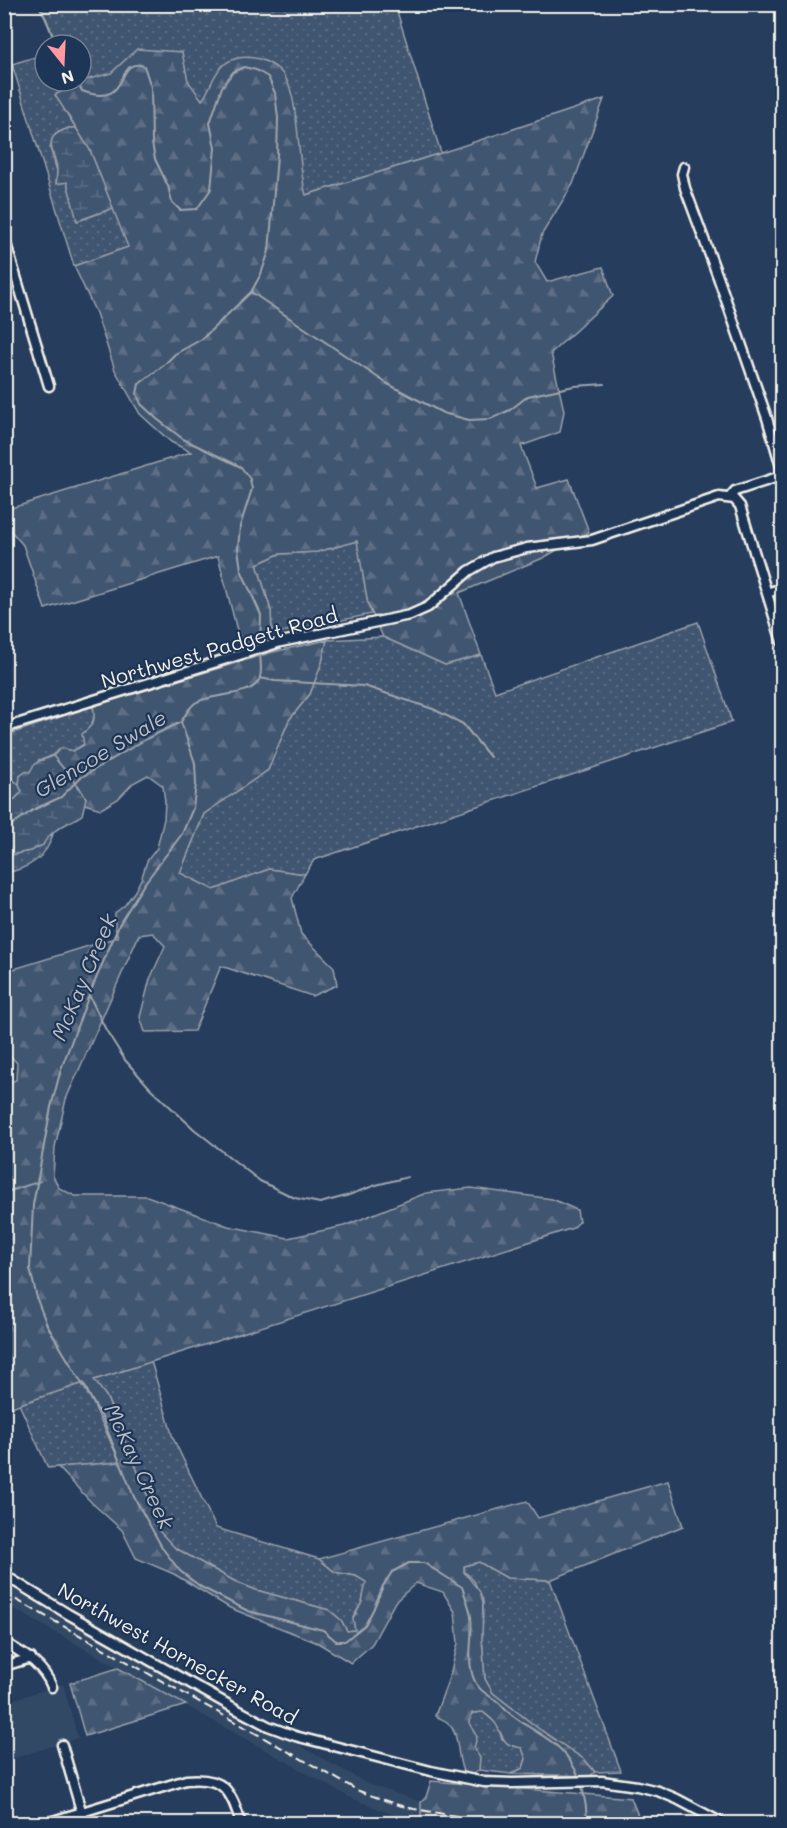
<svg xmlns="http://www.w3.org/2000/svg" width="787" height="1828" font-family="Mali,sans-serif">
<defs>
<pattern id="grass-dots" width="8" height="8" patternUnits="userSpaceOnUse" patternTransform="scale(1.5)"><rect width="8" height="8" fill="#40546f"/><path d="M2 2h.1M6 6h.1" fill="none" stroke="#5c6d84" stroke-width="1.8" stroke-linecap="round"/></pattern>
<pattern id="forest-firs" width="22" height="20" patternUnits="userSpaceOnUse" patternTransform="scale(1.5)"><rect width="22" height="20" fill="#40546f"/><path d="M5 1l3.5 6h-7zM16 11l3.5 6h-7z" fill="#5c6d84"/></pattern>
<pattern id="wetland-marsh" width="20" height="14" patternUnits="userSpaceOnUse" patternTransform="scale(1.5)"><rect width="20" height="14" fill="#40546f"/><path d="M1 5h8M5 5V1M11 12h8M15 12V8" fill="none" stroke="#5c6d84"/></pattern>
</defs>
<rect width="100%" height="100%" fill="#263d5d"/>
<filter id="ink" filterUnits="userSpaceOnUse"><feTurbulence type="fractalNoise" baseFrequency=".0167" numOctaves="2"/><feDisplacementMap in="SourceGraphic" scale="12" xChannelSelector="R" yChannelSelector="G"/><feConvolveMatrix kernelMatrix="1 2 1 2 8 2 1 2 1" color-interpolation-filters="sRGB"/></filter>
<g filter="url(#ink)">
<path fill="#334966" d="M5 1581 368 1784 421 1802V1823H415L351 1798 5 1604Z
M63 1684 78 1738 5 1761V1702Z"/>
<path fill="url(#grass-dots)" stroke="#9aa2ac" stroke-width="1.5" d="M38 5H395L441 153 229 219 56 95 76 128H69L56 133 50 148 57 171 56 183 67 181 78 221 113 208 129 247 74 266 12 64 45 54V81H81V45H55L47 20Z
M358 541 368 604 372 614 272 634 271 611 257 564 279 554 317 552Z
M698 622 732 722 314 860 305 874 269 869 214 890 180 873 204 814 268 770 289 720 310 694 322 662 327 640 383 637 445 665 481 655 495 692Z
M93 706 95 715 84 744 73 751 61 748C54 755 49 758 39 760L30 772 20 776 19 785 5 773 4 736Z
M53 834C47 857 28 869 5 873V856L30 851 43 845 46 838Z
M151 1361 173 1438 216 1528 319 1559 335 1572 356 1576 367 1582 362 1602 353 1618 355 1630 347 1631 341 1620 329 1610 256 1590 236 1582 175 1548 159 1531 157 1511 143 1488 138 1472 106 1396 93 1380Z
M84 1383 120 1462 48 1468 19 1404Z
M479 1562 507 1578 550 1580 621 1771 595 1772 585 1760 539 1729 493 1693 485 1679 482 1638 483 1602 474 1581 464 1571V1566Z
M483 1712 497 1724 502 1739 522 1748 526 1759 523 1768 511 1774 479 1770C480 1749 464 1736 472 1713Z"/>
<path fill="url(#forest-firs)" stroke="#9aa2ac" stroke-width="1.5" d="M137 49 182 52 188 81 202 100C211 89 211 77 223 65 232 58 243 56 254 58 263 59 276 66 282 73 300 92 297 165 306 195L441 153 604 99 573 184 542 234 535 262 547 282 603 267 613 296 551 353 564 411 560 432 521 446 537 488 569 479 589 532 543 558 459 593 481 655 445 665 383 637 368 604 357 541 317 552 279 554 257 564 271 611 272 634 241 646 218 556 45 609 23 545 5 524V510L191 452 171 442 140 414 115 370 96 313 74 266 128 247 90 150 55 95 82 81 111 73Z
M327 640 322 662 310 694 289 720 268 770 204 814 180 873 214 890 269 869 305 874 292 898 301 934 334 967 337 985 312 996 221 966 194 1031 145 1032 140 1017 150 979 165 946 153 933 139 935 66 1099 55 1147 53 1176 59 1188 75 1196H147L228 1226 288 1238 344 1226 426 1193 471 1188 552 1199 577 1210 579 1222 573 1228 94 1380 106 1396 138 1472 143 1488 157 1511 159 1531 175 1548 236 1582 256 1590 329 1610 341 1620 347 1631 355 1630 353 1618 362 1602 366 1582 356 1576 335 1572 319 1559 527 1501 538 1518 668 1481 683 1526 550 1580 507 1578 479 1562 464 1566V1572L480 1592 483 1602 482 1638 485 1679 493 1693 539 1729 585 1760 595 1772 590 1776 511 1774 523 1768 526 1759 522 1748C503 1745 505 1741 497 1726 495 1721 488 1716 483 1712L472 1713 469 1723 477 1737 474 1748 480 1758 479 1770 473 1774 464 1773C456 1759 461 1736 448 1723 445 1720 439 1718 435 1716L450 1675 458 1643 455 1612 443 1592 416 1583 395 1602 372 1644 351 1663 318 1643 230 1608 174 1574 136 1558 122 1530 92 1503 58 1467 120 1462 84 1383 5 1409V1193L41 1181 5 1192V1084L16 1080 17 1063 5 1050 4 972 118 937 115 927V913L125 905 135 891 142 877 147 861 157 848 164 819 165 802 163 786 148 775 133 783 118 799 101 809 84 804 86 798 78 785 53 756 61 748 73 751 84 745 82 734C94 724 96 721 93 706L273 652Z
M5 773 19 785 22 792 8 806 5 807Z
M118 1668 186 1705 85 1736 70 1683Z
M431 1781 631 1798 641 1823 421 1824V1802L426 1797Z"/>
<path fill="url(#wetland-marsh)" stroke="#9aa2ac" stroke-width="1.5" d="M69 128H76L90 150 113 208 77 221 67 182 56 184C57 179 57 174 57 169 54 147 40 138 69 128Z
M53 756 77 785 86 798 82 815C69 824 50 829 43 845L30 851 5 856V807L8 806 22 792 19 785 20 776 25 772H30C35 760 42 761 53 756Z"/>
<g fill="none" stroke-linecap="round" stroke-linejoin="round">
<path stroke="#9fa7ae" stroke-width="2" d="M39 4C46 18 50 32 58 45
M77 81 82 91C133 110 113 56 144 66L151 87 152 143 155 159 168 186 172 202 180 210 197 209 211 189 215 148 210 123 222 87 233 72 244 67 256 70 268 77 275 93 278 118 277 156 269 251 261 274 251 292 202 339 175 354 164 365 139 384 137 394 141 404 157 419 183 439 241 467 250 479 252 489 240 526 238 549 241 570 261 615 260 647
M251 292 386 383 443 413 469 420 490 419 510 410 528 396 574 386 605 384
M260 652C260 661 263 672 259 680 251 698 212 692 195 703 189 708 185 715 181 722L195 763 196 784 193 808 182 834 144 884 120 923 89 995 61 1069 51 1107 33 1205 30 1269 38 1302 47 1325 102 1417 134 1497 163 1549 180 1571 201 1587 248 1611 323 1630 336 1641H345L365 1625 373 1610 383 1586 392 1572 409 1563H424L462 1587C465 1596 470 1607 471 1617 474 1639 464 1665 477 1685 483 1694 491 1696 498 1702 502 1705 504 1709 508 1712 538 1737 564 1739 580 1780
M260 678 275 681 364 686 433 709 463 724 490 757
M4 830 33 810 61 797 80 778 148 738 181 722
M89 995 106 1030 125 1060 150 1088 194 1129 260 1181 295 1198 320 1203 346 1196 376 1185 408 1177
M582 1785 586 1807 587 1824"/>
<defs>
<path id="minor" d="M684 167 682 174 685 188 718 277 767 418 781 467 782 473 778 477 735 491 730 497
M4 237 49 386
M767 593 782 588
M4 728 281 642 410 615 428 607 469 571 493 557 527 548 592 540 719 497 734 499 740 506 782 642
M4 1575 68 1614 236 1709 268 1726 295 1736 431 1771 484 1782 512 1783 602 1781 637 1786 658 1791 677 1799 724 1824
M4 1642C24 1654 43 1664 52 1687
M4 1666 31 1658
M62 1745 85 1824
M43 1824 186 1780C224 1776 231 1790 241 1824"/>
</defs>
<use href="#minor" stroke="#f4f1e8" stroke-width="13"/>
<use href="#minor" stroke="#1d3557" stroke-width="8"/>
<path stroke="#f4f1e8" stroke-width="2" stroke-dasharray="9 4.5" stroke-linecap="butt" d="M4 1593 359 1791 395 1804 414 1809 504 1824"/>
</g>
</g>
<g text-anchor="middle" dominant-baseline="central" stroke-width="4.5" stroke-linejoin="round" paint-order="stroke">
<g font-size="20" fill="#f4f1e8" stroke="#1d3557">
<text transform="translate(219 647) rotate(-16)">Northwest Padgett Road</text>
<text transform="translate(178 1653) rotate(29)">Northwest Hornecker Road</text>
</g>
<g font-size="21" font-style="italic" fill="#bcbfc2" stroke="#1d3557">
<text transform="translate(100 753) rotate(-31)">Glencoe Swale</text>
<text transform="translate(83 977) rotate(-67)">McKay Creek</text>
<text transform="translate(140 1466) rotate(65)">McKay Creek</text>
</g>
</g>
<rect width="787" height="1828" fill="none" stroke="#1d3557" stroke-width="24"/>
<rect x="12" y="12" width="763" height="1804" fill="none" stroke="#f4f1e8" stroke-width="2" filter="url(#ink)"/>
<g transform="translate(63 63) rotate(162)"><circle r="28" fill="#1d3557" stroke="#738091" stroke-width="1.5"/>
<path d="M0-4.5L10 22L0 15L-10 22Z" fill="#ff9aa2"/>
<text y="-9" font-size="16" font-weight="bold" text-anchor="middle" fill="#f4f1e8">N</text>
</g>
</svg>
